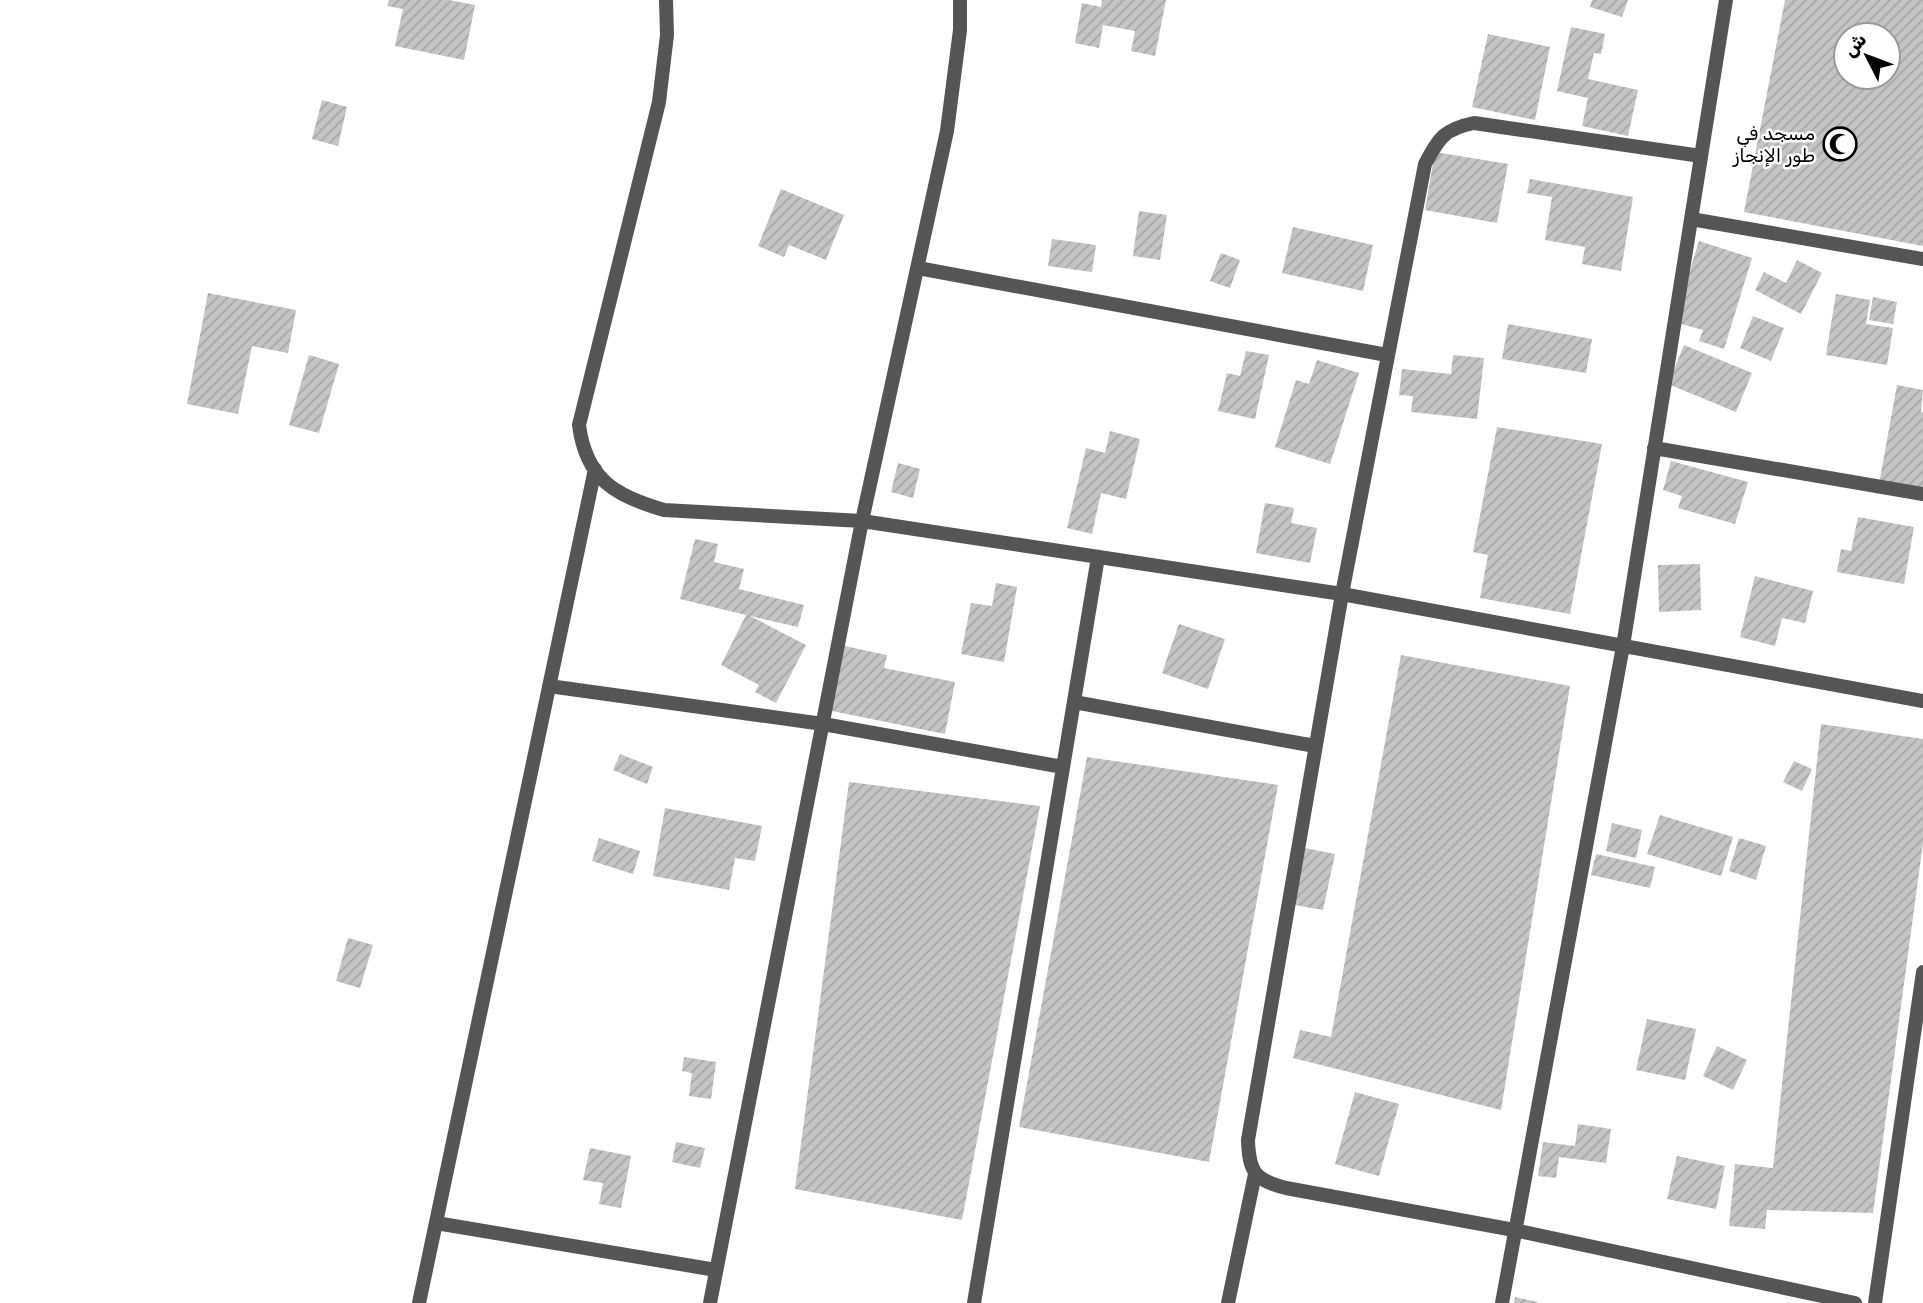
<svg xmlns="http://www.w3.org/2000/svg" width="1923" height="1303" font-family="Rubik,Cairo,sans-serif">
<defs>
<pattern id="building-hatch" width="6" height="6" patternUnits="userSpaceOnUse" patternTransform="scale(1.75)"><rect width="6" height="6" fill="#c4c4c4"/><path d="M-1 1l2-2M0 6l6-6M5 7l2-2" fill="none" stroke="#a7a7a7"/></pattern>
</defs>
<rect width="100%" height="100%" fill="#fff"/>
<path fill="url(#building-hatch)" fill-rule="evenodd" d="M389 0H449L475 5 464 60 395 46 403 9 387 6Z
M1102 0H1166L1155 56 1131 51 1135 31 1103 25 1099 48 1075 43 1082 3 1101 7Z
M1592 0H1628L1622 17 1590 7Z
M1785 0H1923V246L1744 212ZM1846 35H1888V77H1846Z
M1571 27 1605 34 1601 54 1594 53 1588 79 1638 90 1628 136 1582 126 1588 98 1557 91Z
M1488 34 1550 47 1535 120 1472 107Z
M322 100 347 107 338 146 312 139Z
M1435 152 1508 164 1497 223 1425 210Z
M1530 179 1633 197 1621 271 1582 264 1585 247 1545 240 1552 197 1527 193Z
M781 189 844 215 826 260 789 245 784 257 758 246Z
M1139 211 1167 215 1160 260 1133 256Z
M1293 227 1373 245 1363 291 1282 273Z
M1052 239 1096 245 1092 272 1048 266Z
M1699 241 1752 258 1724 349 1699 341 1703 330 1674 322Z
M1221 253 1240 260 1230 288 1210 281Z
M1797 260 1822 273 1801 314 1755 290 1764 272 1786 283Z
M208 293 296 310 288 353 252 346 238 414 187 404Z
M1836 294 1870 300 1866 324 1893 328 1887 365 1826 355Z
M1873 297 1897 302 1893 324 1869 320Z
M1753 316 1784 328 1771 361 1740 348Z
M1508 324 1592 339 1586 373 1502 359Z
M1684 345 1752 373 1736 412 1668 384Z
M1246 351 1269 355 1255 419 1218 411 1227 373 1240 376Z
M309 355 339 364 319 433 289 425Z
M1453 355 1484 358 1477 419 1411 412 1413 396 1399 395 1402 369 1451 374Z
M1317 360 1359 373 1330 464 1275 447 1296 380 1309 384Z
M1897 385 1923 390 1921 412H1923V491L1879 484Z
M1497 427 1602 444 1570 614 1480 598 1488 555 1473 552Z
M1110 431 1140 439 1126 499 1101 493 1092 534 1067 528 1086 448 1105 453Z
M1671 461 1748 482 1735 524 1678 508 1682 496 1663 490Z
M898 463 920 469 913 498 891 492Z
M1265 503 1294 508 1291 523 1317 528 1310 563 1256 553Z
M1858 517 1914 527 1904 584 1837 572 1841 549 1851 551Z
M695 539 718 544 714 562 744 569 739 589 804 605 798 627 750 616 806 645 776 703 755 692 759 685 721 665 746 615 680 599Z
M1700 564 1701 610 1659 612 1658 565Z
M1755 576 1813 591 1805 623 1782 618 1775 646 1740 637Z
M996 583 1017 587 1004 662 961 654 971 603 992 606Z
M1179 624 1225 639 1208 689 1162 673Z
M840 645 887 655 884 668 955 682 945 734 827 710Z
M1401 655 1570 686 1501 1110 1293 1058 1300 1030 1331 1037Z
M1821 724 1923 739V843L1873 1213 1767 1210 1765 1229 1729 1226 1735 1164 1773 1168Z
M620 754 653 767 647 784 613 770Z
M1087 757 1278 785 1209 1162 1019 1127Z
M1794 761 1812 769 1802 791 1783 782Z
M849 782 1040 806 962 1220 795 1189Z
M665 808 762 826 755 861 735 858 729 890 653 876Z
M1660 815 1733 837 1721 876 1647 854Z
M1612 823 1642 830 1636 858 1606 851Z
M599 838 640 851 633 874 592 861Z
M1739 838 1766 846 1756 880 1729 871Z
M1300 847 1335 854 1323 910 1289 904Z
M1596 854 1655 867 1650 888 1591 875Z
M348 938 373 945 360 988 336 981Z
M1647 1019 1696 1029 1685 1080 1636 1070Z
M1717 1046 1747 1060 1733 1090 1703 1076Z
M684 1057 716 1062 711 1099 689 1096 692 1073 682 1071Z
M1355 1092 1399 1104 1379 1176 1335 1164Z
M1578 1124 1611 1129 1606 1163 1559 1157 1556 1178 1538 1176 1543 1142 1575 1146Z
M676 1142 705 1148 700 1168 672 1162Z
M590 1148 631 1156 621 1208 599 1204 603 1183 583 1180Z
M1677 1156 1725 1166 1716 1209 1667 1199Z
M1515 1297 1538 1302V1303H1514Z"/>
<g fill="none" stroke-linecap="round" stroke-linejoin="round">
<path stroke="#555" stroke-width="14" d="M666 0 667 35 659 102 579 425C586 479 615 496 664 510L862 521 1342 594 1923 701
M1701 156 1474 123C1444 129 1439 138 1425 164L1342 594 1248 1140C1249 1172 1255 1180 1286 1188L1514 1230 1855 1303
M1691 219 1923 259
M918 268 1387 355
M1654 448 1923 494
M549 686 823 724 1063 767
M1074 702 1315 746
M436 1223 716 1270
M419 1303 595 469
M710 1303 862 521 947 131 960 30V0
M974 1303 1098 557
M1228 1303 1255 1174
M1502 1303 1623 646 1726 0
M1875 1303 1923 972"/>
</g>
<defs>
<symbol id="mosque-ring" viewBox="-11 -11 22 22"><circle r="9.5" fill="#fff" stroke="#000" stroke-width="1.5"/><path d="M3.5-4.9A6 6 0 1 0 3.5 4.9A5 5 0 1 1 3.5-4.9Z" fill="#000"/></symbol>
</defs>
<g fill-rule="evenodd">
<use href="#mosque-ring" x="1821" y="125" width="38" height="38"/>
</g>
<g text-anchor="middle" dominant-baseline="central" stroke-width="5" stroke-linejoin="round" paint-order="stroke">
<g font-size="19" fill="#000" stroke="#fff" text-anchor="end">
<text x="1815" y="133">مسجد في<tspan x="1815" dy="22">طور الإنجاز</tspan></text>
</g>
</g>
<g transform="translate(1867 56) rotate(312)"><circle r="33" fill="#ffffff" stroke="#999999" stroke-width="2"/>
<path d="M0-5L12 26L0 18L-12 26Z" fill="#000000"/>
<text y="-10" font-size="19" font-weight="bold" text-anchor="middle" fill="#000000">ش</text>
</g>
</svg>
